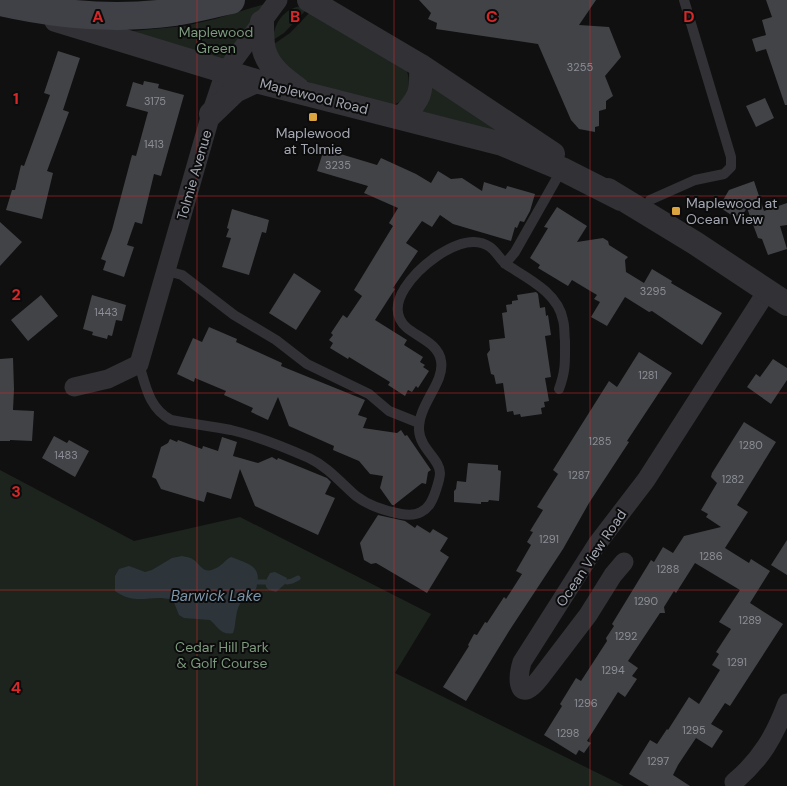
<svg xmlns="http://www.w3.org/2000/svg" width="787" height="786" font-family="'DM Sans',sans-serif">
<rect width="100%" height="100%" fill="#101011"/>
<path fill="#1d241e" d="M268 3 227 61 122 32 185 26 215 19Z
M302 6 309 7 284 33 273 40C274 23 284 8 302 6Z
M313 9 406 69C412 82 409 103 391 105 382 106 370 100 361 98 327 89 285 83 274 44L290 33Z
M431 84 514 136 419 114Z
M0 470 134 541 240 517 431 614 395 673 624 786H0Z"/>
<path fill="#2d353a" d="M182 556C186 557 190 557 194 560 200 565 204 574 214 569 221 567 225 560 231 557 249 564 263 566 256 589 244 597 238 602 236 617 235 623 235 628 233 633 222 636 217 626 210 620L184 618 179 615 173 600C151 593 138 607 115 591V576L119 569 129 566 145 572 152 570 172 558Z
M275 572 287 578 285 584 276 592C269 590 266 590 265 582L270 573Z"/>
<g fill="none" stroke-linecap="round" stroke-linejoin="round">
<path stroke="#2d353a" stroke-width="5" d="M258 582H265
M287 582 292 581 298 578"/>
</g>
<path fill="#424347" d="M419 0H596L579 25 609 27 621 57 605 76 613 96 606 101V109L599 111V126L595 127V132L579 129 571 120 538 44 436 29 437 23 428 19 431 13Z
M766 0H787V105H785L766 49 756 52 752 39 766 35 762 20 772 17Z
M58 51 80 58 63 110 69 112 47 171 53 173 42 219 6 210 12 190H15L21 165 24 166 50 95 44 93Z
M144 81 159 84 158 88 184 95 161 176 154 174 142 224 135 222 127 245 134 247 124 277 103 270 106 261 101 259 112 230 132 155 136 156 148 112 126 106 133 82 143 85Z
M765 98 774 118 756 127 746 106Z
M324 149 377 165 381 158 416 174 431 183 438 171 451 179 462 178 482 191 484 182 506 189 507 186 535 194 530 211 524 222 520 221 517 228 515 227 511 241 453 224 440 215 432 227 422 221 406 243 418 251 393 288 395 289 375 320 407 340 404 345 423 357 420 362 425 365 423 367 429 371 418 388 416 386 412 392 408 390 405 396 388 385 390 382 349 357 348 359 330 348 333 343 329 340 333 335 331 333 343 315 347 318 362 296 354 290 393 226 389 223 398 208 364 193 368 186 317 171Z
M754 181 764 211 787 203V225L780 226 787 249 768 255 762 239 758 238 747 208 739 220 719 207 729 190Z
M557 207 587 226 577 242 603 238 608 241 609 245 628 257 625 260 626 272 644 283 652 269 672 281 671 283 722 313 702 345 652 311 649 312 625 297 607 326 591 317 600 302 594 299 597 295 572 280 568 286 538 268 540 265 530 258 548 228 544 227Z
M232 209 269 220 266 233 262 232 249 275 222 267 231 238 226 237 229 229 227 228Z
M0 222 22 242 0 266Z
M294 273 321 291 296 330 269 313Z
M536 292 538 294 540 308 545 307 546 316 548 315 551 335 545 336 551 377 545 378 549 401 544 402 545 407 541 408 542 414 521 417 520 414 514 415 513 411 507 412 503 383 496 384 494 375 491 374 487 354 490 350 489 340 505 338 502 313 507 312 506 305 512 304V301L518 300 517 295Z
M41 295 58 316 28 341 11 320Z
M92 295 126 305 122 321 116 320 112 336 108 335 107 339 92 335 93 332 83 329Z
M209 327 237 339 236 342 282 363 281 366 365 400 358 415 367 418 363 428 397 433 401 430 405 436 407 435 431 470 428 472 426 484 422 483 394 505H392L380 488 383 476 370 474 359 461 333 450 334 446 289 426 278 397 268 420 251 412 253 408 224 395 226 391 195 378 194 382 177 374 193 338 202 342Z
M639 352 672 373 627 441 629 442 589 503 563 549 511 628 466 701 443 687 469 646 468 645 474 634 477 635 485 622 487 623 504 597 506 599 522 574 516 571 531 545 527 542 533 532 530 531 543 510 537 507 558 474 553 470 609 381 617 387Z
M13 358 14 389 13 410 34 411 32 441 10 440V441H0V359Z
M773 359 787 368V380L771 404 747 387 756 374 760 377Z
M744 422 776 442 737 505 748 512 725 548 749 563 751 559 770 571 750 603 783 624 730 706 725 703 711 724 723 731 712 748 696 738 678 765 673 775 690 786H649L629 774 650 740 657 744 667 729 668 730 689 697 699 704 720 670 712 665 719 654 716 652 731 629 719 622 740 590 695 563 676 593 674 591 664 607 665 613H660L628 661 638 668 632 676 637 679 625 697 618 692 587 741 591 743 584 753 579 750 576 755 544 735 562 706 560 704 576 678 581 681 607 641 606 638 614 626 612 624 651 560 654 562 663 547 673 553 684 536 721 527 706 517 708 514 701 510 717 483 711 477 712 473Z
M54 436 67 443 69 440 89 451 75 477 42 458Z
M222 437 237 442 233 456 258 463 272 457 277 460 278 458 327 478 331 482 325 494 335 498 318 535 255 506 240 469 231 499 207 492 204 502 161 489 156 479 152 477 161 447 168 443 170 439 177 442 178 440 202 449 203 446 218 451Z
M468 463 498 465V470L501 471 499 501 489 500 488 502H481V504L454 502V491L456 489 457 481 466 482Z
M378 515 405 521 415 528 417 525 430 533 433 529 448 538 440 551 449 557 427 593 376 563 371 564 364 560 360 543Z
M787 540V575L771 565Z"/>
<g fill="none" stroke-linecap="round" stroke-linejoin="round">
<path stroke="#323236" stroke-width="10" d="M644 213 650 200 695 180 724 174 731 167V157L684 0
M505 264 515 252 562 169
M167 271 182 275 234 315 276 340 307 364 369 394 389 411 419 423
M139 364C146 387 149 408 171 420 191 424 211 426 231 430 257 436 284 447 309 458 328 467 340 482 356 496 369 506 385 511 401 514 407 515 416 515 421 512 429 508 432 501 435 493 437 487 440 479 440 473 440 459 420 449 419 430 418 404 445 383 441 361 439 344 418 337 407 328 380 305 418 269 437 256 452 246 473 235 490 247 497 252 500 260 507 265 529 279 558 293 563 320 565 327 564 334 565 341 565 361 566 370 559 389"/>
<path stroke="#323236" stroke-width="19" d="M74 387 108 379 139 364 211 114 225 72 278 0
M624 562 613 575 588 615 540 678C519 705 516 682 522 662L597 544 646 480 767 291
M734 782C761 760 775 735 787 703"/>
<path stroke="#323236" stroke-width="24" d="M309 0 421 66 553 154
M56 20 256 81 502 144 562 169 621 199
M262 22C262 31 262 42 264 50 269 68 284 79 298 89
M211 114 235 91 256 81
M401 118C420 99 422 93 421 66
M608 190 695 243 787 304"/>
<path stroke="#404146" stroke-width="28" d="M0 2C57 15 117 20 175 12 193 9 212 4 231 0"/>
</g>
<path fill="none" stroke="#d62828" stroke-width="1" stroke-opacity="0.55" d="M197 0V786M394 0V786M590 0V786M0 196H787M0 393H787M0 590H787"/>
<g fill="#dba43e" stroke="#0b0b0c" stroke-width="2">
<rect x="308" y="112" width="10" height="10" rx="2.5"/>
<rect x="671" y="206" width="10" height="10" rx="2.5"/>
</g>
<g text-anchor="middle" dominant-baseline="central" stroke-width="4" stroke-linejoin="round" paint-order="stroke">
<g font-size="11" fill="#8b8e96">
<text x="580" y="67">3255</text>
<text x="155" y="101">3175</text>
<text x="154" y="144">1413</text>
<text x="338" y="165">3235</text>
<text x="653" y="291">3295</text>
<text x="106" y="312">1443</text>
<text x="648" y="375">1281</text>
<text x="600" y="441">1285</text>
<text x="751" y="445">1280</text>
<text x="66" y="455">1483</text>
<text x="579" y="475">1287</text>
<text x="733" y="479">1282</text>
<text x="549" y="539">1291</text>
<text x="711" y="556">1286</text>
<text x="668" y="569">1288</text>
<text x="646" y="601">1290</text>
<text x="750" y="620">1289</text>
<text x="626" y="636">1292</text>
<text x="737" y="662">1291</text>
<text x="613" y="670">1294</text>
<text x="586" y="703">1296</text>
<text x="694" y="730">1295</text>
<text x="568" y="733">1298</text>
<text x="658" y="761">1297</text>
</g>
<g font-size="14" fill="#7c9a7d" stroke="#0b0b0c">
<text x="216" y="32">Maplewood<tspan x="216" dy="16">Green</tspan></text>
<text x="222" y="647">Cedar Hill Park<tspan x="222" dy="16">&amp; Golf Course</tspan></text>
</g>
<g font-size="14" fill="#a3a7b1" stroke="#0b0b0c">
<text transform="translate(314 96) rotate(14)">Maplewood Road</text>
<text transform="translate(194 175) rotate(-74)">Tolmie Avenue</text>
<text transform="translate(591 558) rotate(-56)">Ocean View Road</text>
</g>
<g font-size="14" fill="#a3a7b1" stroke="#0b0b0c">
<text x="313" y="133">Maplewood<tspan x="313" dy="16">at Tolmie</tspan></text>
<text x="686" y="203" text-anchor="start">Maplewood at<tspan x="686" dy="16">Ocean View</tspan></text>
</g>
<g font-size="15" font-style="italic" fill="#7d95a8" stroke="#0b0b0c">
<text x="216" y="596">Barwick Lake</text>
</g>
</g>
<g font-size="16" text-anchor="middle" font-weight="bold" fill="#d62828" stroke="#0b0b0c" stroke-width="4" stroke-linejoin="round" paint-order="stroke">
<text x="98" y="22">A</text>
<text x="295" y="22">B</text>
<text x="492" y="22">C</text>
<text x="689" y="22">D</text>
<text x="16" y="104">1</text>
<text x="16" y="300">2</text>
<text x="16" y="497">3</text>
<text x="16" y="693">4</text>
</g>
</svg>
